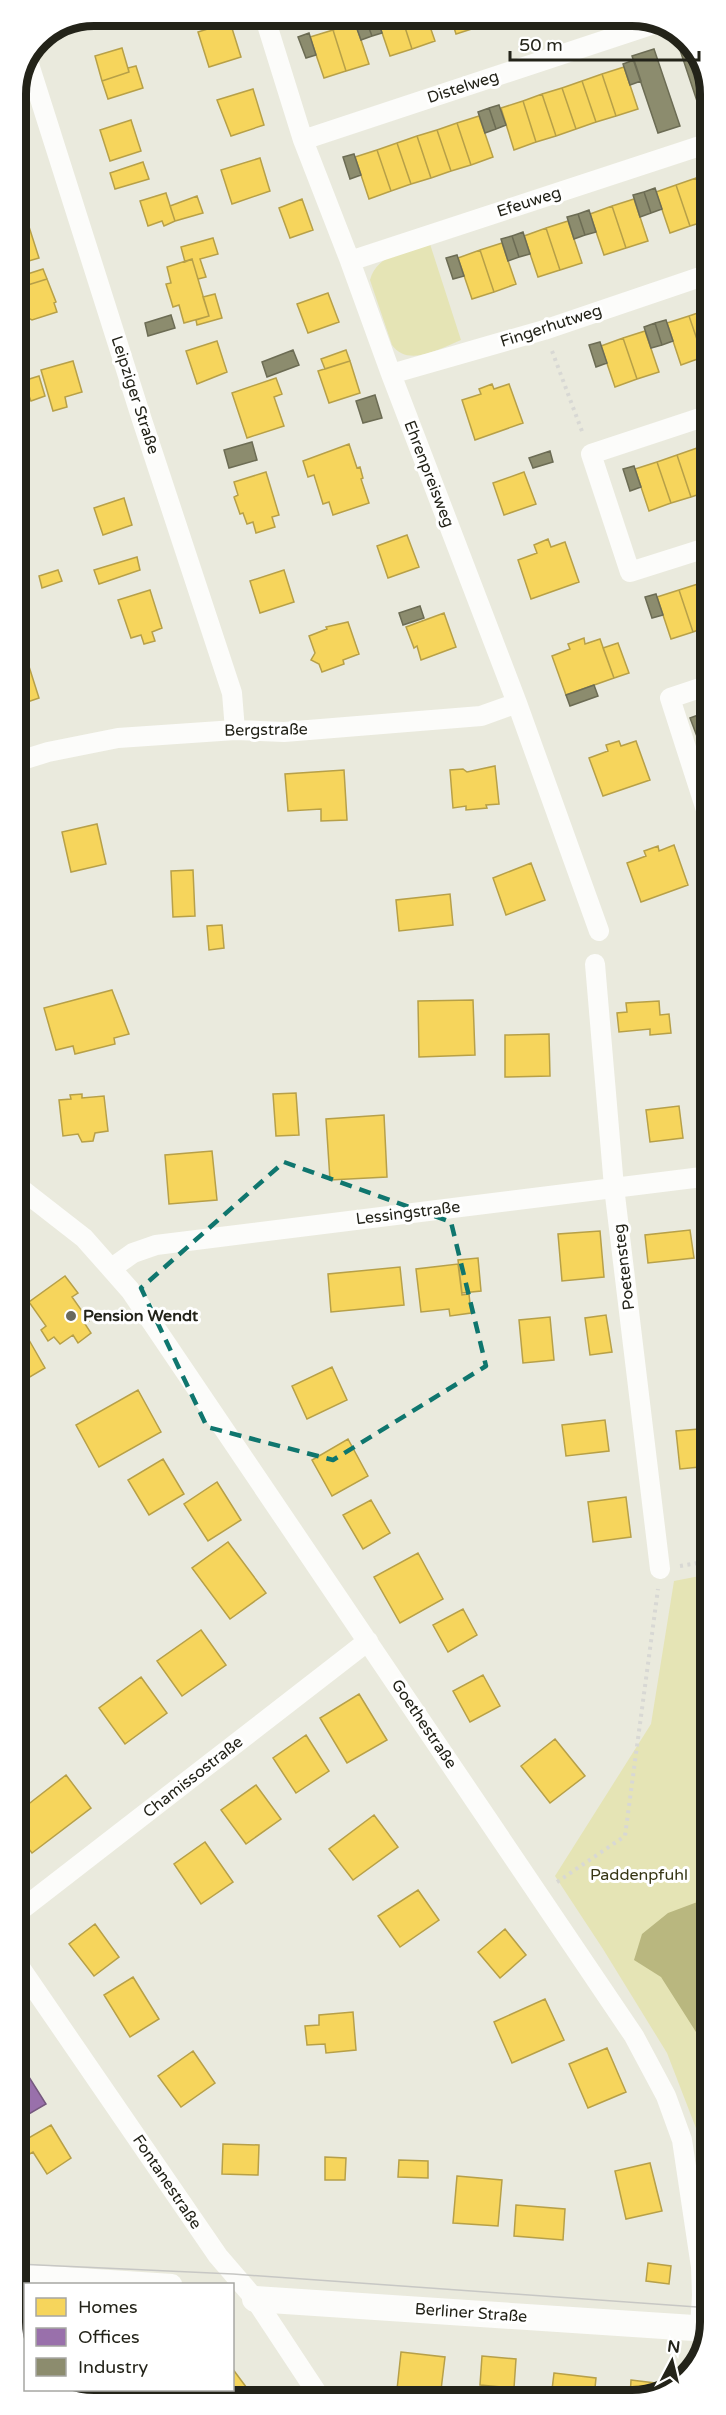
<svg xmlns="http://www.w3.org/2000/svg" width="726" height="2415" font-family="'Varela Round',sans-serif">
<rect width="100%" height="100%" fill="#eaeadd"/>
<path fill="#e5e4b5" d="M430 244 461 340C441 348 408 368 392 345L370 280C377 254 406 251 430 244Z
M710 1574 711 2133 699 2136 667 2053 603 1949 555 1876 651 1724 674 1581Z"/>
<path fill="#b9b77f" d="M700 1901 711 1908V2040L696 2032 661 1977 634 1960 642 1934 668 1913Z"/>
<path fill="#f6d55c" stroke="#b7a048" stroke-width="1.5" d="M376 15H401L412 49 390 56Z
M401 15H426L435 41 412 49Z
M450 15H475L478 27 456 34Z
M475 15H499L501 19 478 27Z
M230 22 241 57 209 67 198 32Z
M355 22 369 64 346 71 333 30Z
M333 30 346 71 324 78 310 37Z
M122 48 129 72 102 81 95 56Z
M136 66 143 88 108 99 102 81 129 72 128 68Z
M624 67 638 109 616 116 602 74Z
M602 74 616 116 596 122 582 81Z
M582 81 596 122 576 129 562 88Z
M562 88 576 129 556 136 542 94Z
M253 89 264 125 231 136 217 100Z
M542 94 556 136 536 142 523 101Z
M523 101 536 142 514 150 501 108Z
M479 116 493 157 471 165 457 123Z
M131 120 141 151 110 161 100 130Z
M457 123 471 165 451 171 437 130Z
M437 130 451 171 431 178 417 136Z
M417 136 431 178 411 184 397 143Z
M397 143 411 184 391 191 377 150Z
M377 150 391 191 369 199 355 157Z
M260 158 270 191 232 204 221 170Z
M143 162 149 179 115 189 110 173Z
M709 174V215L696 178Z
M696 178 709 220 690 226 676 185Z
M676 185 690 226 670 233 656 192Z
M166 193 175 221 164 226 162 221 148 226 140 201Z
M197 196 203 213 175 221 170 206Z
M302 199 313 230 290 238 279 208Z
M634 199 648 241 626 248 612 206Z
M612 206 626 248 604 255 590 214Z
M23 208 39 258 15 265V210Z
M568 221 582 263 560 270 546 228Z
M546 228 560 270 538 277 524 236Z
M213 238 218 254 200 259 206 277 198 279 192 259 185 262 181 247Z
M502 243 516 284 494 292 480 250Z
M480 250 494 292 472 299 458 258Z
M192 259 209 316 184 323 179 305 173 307 166 284 171 283 167 267Z
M43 269 47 279 18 288 15 278Z
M47 279 56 302 54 303 57 312 32 320 22 315 15 289Z
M328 293 339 322 308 333 297 304Z
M215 294 222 318 197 325 196 320 209 316 203 297Z
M709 309V355L703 357 689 316Z
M689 316 703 357 681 365 667 323Z
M645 331 659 372 637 379 623 338Z
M623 338 637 379 615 387 601 346Z
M217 341 227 372 197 384 186 351Z
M346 350 350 361 325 369 321 359Z
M73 361 82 392 65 397 67 407 53 411 41 370Z
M350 361 360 393 329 403 318 371Z
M39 376 45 396 31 401 23 381Z
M276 378 282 394 274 397 284 426 247 438 232 393Z
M492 384 494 389 509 384 523 423 475 440 462 400 481 394 479 389Z
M349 444 357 468 360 467 363 478 361 479 369 503 333 515 329 502 323 504 314 475 308 477 303 461Z
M709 444V484L697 448Z
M697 448 709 484V491L691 497 677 455Z
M677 455 691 497 671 503 657 462Z
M657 462 671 503 649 511 635 469Z
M266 472 279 515 272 517 275 527 256 533 253 522 247 524 243 513 240 514 234 497 238 495 234 482Z
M524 472 536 504 504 515 493 483Z
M124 498 132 525 103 535 94 508Z
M407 535 419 567 388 578 377 546Z
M548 539 551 547 565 542 579 582 531 599 518 560 537 553 534 545Z
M137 557 140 570 99 584 94 570Z
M58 570 62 581 42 588 39 576Z
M284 570 294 602 260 613 250 581Z
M701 583 709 605V626L693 632 679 590Z
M150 590 162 628 152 632 155 641 144 644 141 635 131 638 118 600Z
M679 590 693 632 671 639 657 597Z
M444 613 456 647 421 660 417 646 414 648 406 627Z
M348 622 359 654 343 660 344 664 322 672 319 664 311 660 315 653 309 636 327 629 326 627Z
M584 638 585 644 600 639 614 678 566 695 552 656 570 649 568 644Z
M618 643 629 673 614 678 603 648Z
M26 657 39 698 16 706V660Z
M619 741 621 746 636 741 650 780 603 796 589 758 608 751 606 745Z
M495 766 499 804 486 805 487 808 466 810V806L453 808 450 770 463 769 467 772Z
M344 770 347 820 321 821V809L288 811 285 774Z
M97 824 106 864 71 872 62 832Z
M674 845 688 885 641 902 627 863 646 856 644 851 658 846 659 851Z
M531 863 545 900 506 915 493 878Z
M193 870 195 916 173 917 171 871Z
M450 894 453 925 399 931 396 900Z
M222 925 224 948 209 950 207 926Z
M112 990 129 1034 114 1038 115 1044 75 1054 73 1046 56 1050 44 1008Z
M473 1000 475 1055 419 1057 418 1001Z
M709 1000 710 1031 702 1032 699 1001Z
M659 1001 660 1015 669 1014 671 1033 650 1035V1029L619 1032 617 1013 627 1012 626 1003Z
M549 1034 550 1076 505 1077V1035Z
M296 1093 299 1135 276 1136 273 1094Z
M82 1094V1098L104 1096 108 1131 95 1133 93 1141 82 1142 78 1134 63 1136 59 1100 71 1099 70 1095Z
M679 1106 683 1138 650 1142 646 1110Z
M384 1115 387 1177 330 1180 326 1119Z
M212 1151 217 1200 169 1204 165 1155Z
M690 1230 694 1258 648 1263 645 1235Z
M600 1231 604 1277 562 1281 558 1234Z
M478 1258 481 1291 462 1293 458 1260Z
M16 1262 27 1270 16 1286Z
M458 1264 462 1295 469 1294 471 1313 450 1316 449 1309 421 1312 416 1269Z
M400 1267 404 1305 331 1312 328 1274Z
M65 1276 78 1293 72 1297 89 1321 85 1324 91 1333 78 1343 73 1335 60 1344 54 1337 48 1341 41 1330 46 1326 29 1302Z
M606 1315 612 1352 590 1355 585 1318Z
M550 1317 554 1360 523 1363 519 1320Z
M29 1340 45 1368 18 1384 16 1380V1348Z
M332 1367 347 1400 307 1419 292 1386Z
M138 1390 161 1432 99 1467 76 1425Z
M605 1420 609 1451 566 1456 562 1425Z
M710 1428V1466L680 1469 676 1431Z
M348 1439 368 1476 332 1496 312 1460Z
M163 1459 184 1494 149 1515 128 1480Z
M217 1482 241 1520 208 1541 184 1504Z
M626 1497 631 1537 593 1542 588 1502Z
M371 1500 390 1533 363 1549 343 1515Z
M228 1542 266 1593 230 1619 192 1568Z
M418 1553 443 1599 400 1623 374 1577Z
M463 1609 477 1635 448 1652 433 1625Z
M201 1630 226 1665 182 1696 157 1661Z
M483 1675 500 1706 470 1722 453 1691Z
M141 1677 167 1713 125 1744 99 1708Z
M359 1694 387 1740 347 1763 320 1718Z
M306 1735 329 1771 296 1793 273 1758Z
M555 1739 585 1776 550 1803 521 1766Z
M66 1775 91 1808 32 1853 17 1834V1813Z
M256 1785 281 1819 246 1844 221 1810Z
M374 1815 398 1847 353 1880 329 1849Z
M205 1842 233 1882 201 1904 174 1864Z
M418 1890 439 1920 400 1947 378 1916Z
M95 1924 119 1957 94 1976 69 1944Z
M505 1929 526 1955 500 1978 478 1952Z
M133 1977 159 2019 130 2037 104 1995Z
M545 1999 564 2040 512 2063 494 2022Z
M353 2012 356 2050 326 2053 325 2044 307 2045 305 2026 319 2025V2015Z
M607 2048 626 2092 588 2108 569 2064Z
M193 2051 215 2083 181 2107 158 2076Z
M51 2125 71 2158 47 2174 33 2152 26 2156 29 2160 17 2167V2144L21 2150 28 2146 25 2140Z
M223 2144 259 2145 258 2175 222 2174Z
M325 2157 346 2158 345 2180H325Z
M399 2160 428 2161V2178L398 2177Z
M650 2163 662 2211 626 2219 615 2171Z
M457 2176 502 2180 498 2226 453 2223Z
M516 2205 565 2209 563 2240 514 2236Z
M648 2263 671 2266 669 2284 646 2281Z
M401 2352 445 2357 440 2398 396 2399Z
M482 2356 516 2359 514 2388 480 2385Z
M232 2368 255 2399H174L168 2391 232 2390Z
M554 2373 596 2378 594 2398H551Z
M631 2380 672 2385 653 2397 630 2398Z
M63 2390H126L129 2394 120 2400H88Z"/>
<path fill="#9970ab" stroke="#76597f" stroke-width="1.5" d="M17 2058 46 2104 17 2121Z"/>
<path fill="#8c8c6e" stroke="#6c6c54" stroke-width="1.5" d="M364 15 372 36 361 40 353 18Z
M364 15H376L382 33 372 36Z
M309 33 316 55 306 58 298 37Z
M687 38 708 73V117L703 119 677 41Z
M654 49 680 126 658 133 632 56Z
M634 60 641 81 630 85 623 64Z
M499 105 506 125 496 129 489 108Z
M489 108 496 129 485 133 478 112Z
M354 154 361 175 350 179 343 157Z
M655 188 662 209 651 213 644 192Z
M644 192 651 213 640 217 633 195Z
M589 210 596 232 585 235 578 214Z
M578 214 585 235 574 239 567 217Z
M523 232 530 254 519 257 512 236Z
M512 236 519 257 508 261 501 239Z
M457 255 464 276 453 279 446 258Z
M171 315 175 328 148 336 145 323Z
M666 320 673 341 662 345 655 323Z
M655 323 662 345 651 348 644 327Z
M600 342 607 363 596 367 589 345Z
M293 350 299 365 267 377 262 362Z
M375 395 382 418 363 423 356 401Z
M252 442 257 460 229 468 224 450Z
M550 451 553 462 533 468 529 458Z
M634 466 641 487 630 491 623 469Z
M709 576V600H707L700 579Z
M656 594 663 615 652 618 645 597Z
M420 606 424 618 403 625 399 613Z
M594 685 598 696 570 706 566 695Z
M701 714 708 735 698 739 690 718Z
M709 842V865L706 866 699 845Z"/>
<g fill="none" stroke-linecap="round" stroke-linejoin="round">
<path stroke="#b9b77f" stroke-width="8" d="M700 1901 710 1880"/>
<path stroke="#d8d8d4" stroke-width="4" stroke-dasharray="3 4.5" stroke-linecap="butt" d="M552 351 583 434
M680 1566 710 1561
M557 1882 625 1836 658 1589"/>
<path stroke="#fcfcfa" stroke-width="20" d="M264 15 303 140 350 261 391 374 517 703 599 931
M28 61 142 420 232 693 235 730
M303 140 657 23
M350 261 709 143
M391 374 544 330 709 274
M709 415 591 454 630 572 709 547
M709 685 670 698 706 810 709 809
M16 762 48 752 118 738 235 730 284 732 481 716 517 703
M595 964 614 1187 660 1569
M16 1185 84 1238 130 1290 634 2036 666 2096 682 2140 701 2267 702 2295 700 2328
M112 1268 133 1253 156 1245 710 1176
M17 1913 368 1641
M17 1963 218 2256 255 2299 321 2399
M17 2274 172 2284"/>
<path stroke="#fcfcfa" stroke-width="26" d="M255 2299 709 2329"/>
<path stroke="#c7c7c4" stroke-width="1.5" d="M17 2264 233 2274 711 2308"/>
</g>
<path fill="none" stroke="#0f766e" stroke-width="4.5" stroke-dasharray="12 8" stroke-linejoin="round" d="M284 1162 451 1222 486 1366 333 1460 207 1427 141 1288Z"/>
<circle fill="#69695e" stroke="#fff" stroke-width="2" cx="71" cy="1316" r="6"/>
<g text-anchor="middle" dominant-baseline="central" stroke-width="6" stroke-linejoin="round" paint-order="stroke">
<g font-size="16" fill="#232319" stroke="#fff">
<text transform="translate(463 87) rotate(-18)">Distelweg</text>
<text transform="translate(529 202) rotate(-18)">Efeuweg</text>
<text transform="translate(551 326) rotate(-18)">Fingerhutweg</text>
<text transform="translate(135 395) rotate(72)">Leipziger Straße</text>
<text transform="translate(429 474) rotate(69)">Ehrenpreisweg</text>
<text transform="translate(266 730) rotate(-1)">Bergstraße</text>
<text transform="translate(408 1213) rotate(-7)">Lessingstraße</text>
<text transform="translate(624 1267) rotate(-97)">Poetensteg</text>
<text transform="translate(424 1724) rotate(56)">Goethestraße</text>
<text transform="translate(193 1777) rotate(-38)">Chamissostraße</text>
<text transform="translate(167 2182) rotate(56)">Fontanestraße</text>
<text transform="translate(471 2313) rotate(4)">Berliner Straße</text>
</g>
<g font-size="16" font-weight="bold" fill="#232319" stroke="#fff" text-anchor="start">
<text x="83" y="1316">Pension Wendt</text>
</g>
<g font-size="16" fill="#363514" stroke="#fff">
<text x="639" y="1875">Paddenpfuhl</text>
</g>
</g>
<path d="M0 0H726V2415H0ZM94 26H632A68 68 0 0 1 700 94V2322A68 68 0 0 1 632 2390H94A68 68 0 0 1 26 2322V94A68 68 0 0 1 94 26Z" fill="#fff" fill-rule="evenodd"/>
<path fill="none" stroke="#232319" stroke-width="8" d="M94 26H632A68 68 0 0 1 700 94V2322A68 68 0 0 1 632 2390H94A68 68 0 0 1 26 2322V94A68 68 0 0 1 94 26Z"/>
<rect x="24" y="2283" width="210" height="108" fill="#ffffff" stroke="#a7a7a3" stroke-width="1.5"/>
<rect x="36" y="2298" width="30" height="18" fill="#f6d55c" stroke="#a7a7a3" stroke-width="1.5"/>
<text x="78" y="2313" font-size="18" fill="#232319">Homes</text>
<rect x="36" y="2328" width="30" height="18" fill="#9970ab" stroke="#a7a7a3" stroke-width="1.5"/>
<text x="78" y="2343" font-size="18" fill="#232319">Offices</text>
<rect x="36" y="2358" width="30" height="18" fill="#8c8c6e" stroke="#a7a7a3" stroke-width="1.5"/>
<text x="78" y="2373" font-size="18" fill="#232319">Industry</text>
<g transform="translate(672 2361) rotate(7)" stroke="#ffffff" stroke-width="4.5" paint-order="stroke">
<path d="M0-4.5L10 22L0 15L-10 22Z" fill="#232319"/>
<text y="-9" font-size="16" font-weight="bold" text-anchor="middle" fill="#232319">N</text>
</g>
<path d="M510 51v9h189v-9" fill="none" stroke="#232319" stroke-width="3"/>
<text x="519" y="51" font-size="18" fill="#232319" stroke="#ffffff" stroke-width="4.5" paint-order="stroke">50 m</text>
</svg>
